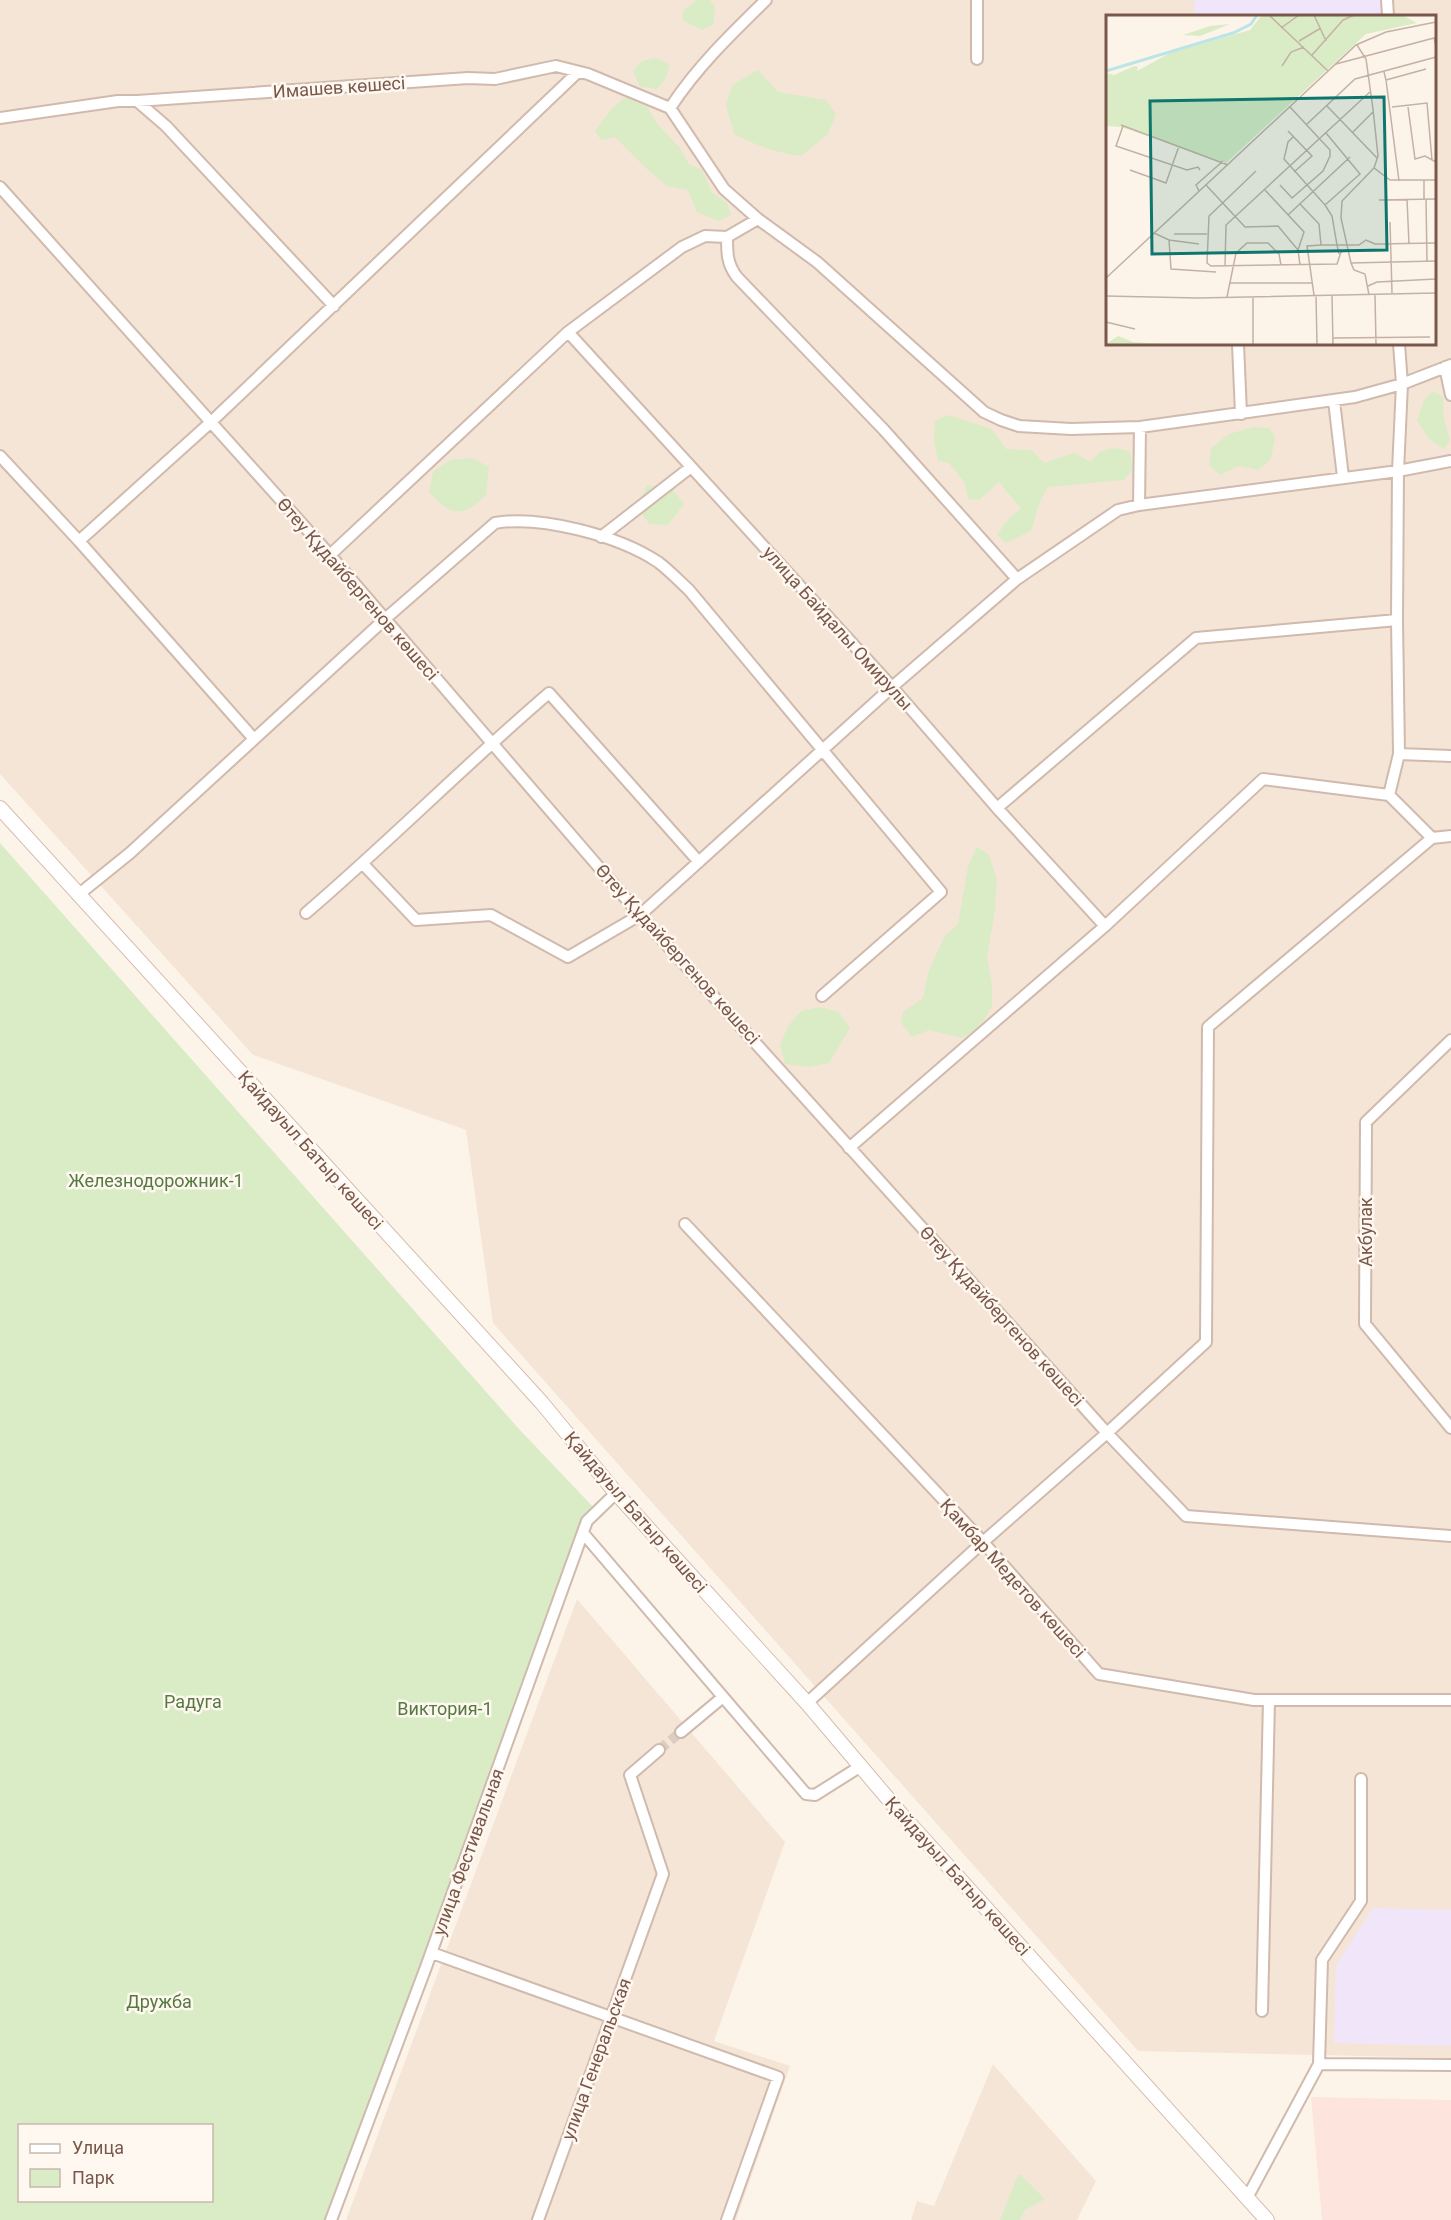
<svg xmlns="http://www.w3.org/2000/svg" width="1451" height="2220" font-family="Roboto,sans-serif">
<rect width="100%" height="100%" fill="#fdf4e9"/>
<path fill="#f5e5d7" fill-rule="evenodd" d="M0 0H1451V2058L1138 2051 493 1323 466 1130 253 1055 0 774ZM1108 16H1434V344H1108Z
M577 1599 785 1842 714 2041 790 2066 736 2220H346Z
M993 2064 1096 2181 1077 2220H911L917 2201 934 2206Z"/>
<path fill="#fde4dd" d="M1311 2097 1451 2100V2220H1322Z"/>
<path fill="#f1e5fa" d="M1194 0H1384V16H1194Z
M1373 1908 1451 1910V2046L1334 2043 1336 1965Z"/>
<path fill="#d9ecc6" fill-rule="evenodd" d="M697 0H710L715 7 714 24 702 30 683 21V10Z
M656 58 670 65 665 80 657 89 640 87 633 71 642 61Z
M758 70 778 92 826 100 836 114 828 134 801 156C776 153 756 145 734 134L726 106 732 85Z
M627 96 647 107 659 126 680 148 689 164 702 170 712 192 727 203 731 215 719 221 697 212 688 190 667 186 649 171 615 137 601 140 595 131 612 108Z
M1433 391 1443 397 1444 420 1450 440 1444 449 1429 439 1417 420 1424 400Z
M948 415 992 429 1006 449 1032 450 1044 463 1074 453 1091 462 1099 452 1114 448 1130 451 1133 469 1124 480 1048 487 1039 504 1031 531 1006 543 997 535 1008 519 1021 509 999 482 979 500 968 499 965 483 949 463 938 461 934 442 935 421Z
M1253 427 1269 428 1275 437 1271 459 1258 470 1239 466 1220 475 1209 465 1211 448 1229 434Z
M472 458 489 467 486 495C462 519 451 516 429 492L433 472 450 460Z
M669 485 684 504 668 525 649 524 637 506 647 486Z
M0 843 519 1429 597 1511 587 1521 328 2220H0ZM20 2126H212V2200H20Z
M977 847 989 855 997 880 995 911 987 957 992 985V1006L979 1029 962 1038 929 1030 912 1037 901 1023 903 1012 923 998 929 970 944 937 958 924 968 866Z
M820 1007 839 1012 850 1028 829 1063 809 1067 785 1064 780 1045 788 1026 801 1011Z
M1018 2175H1021L1045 2199 1025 2210 1020 2220H1000Z"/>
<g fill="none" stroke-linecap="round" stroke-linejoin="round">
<path stroke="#dccdc2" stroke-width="10" stroke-dasharray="10 5" stroke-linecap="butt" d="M659 1750 681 1732"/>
<defs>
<path id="street" d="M766 0C731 34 697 67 670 108L724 189 758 219 817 262 984 412 1001 420 1019 426 1071 429 1140 427 1355 397 1402 384 1451 365
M977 0V59
M1387 0 1388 16
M137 101 166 126 334 306
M0 118 118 101H137L468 78 495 79 556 66 588 74 670 108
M0 187 330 555 640 915 1107 1433 1186 1516 1451 1536
M727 237 758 219
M568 332 892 687 997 808 1105 926
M1238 344 1241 414
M1399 344 1402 384 1398 471 1451 461
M1445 367 1451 395
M1334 401 1343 477
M0 456 79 541 254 739
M1139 505 1140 427
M601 537 691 467
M79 541 211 422 578 72
M330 555 568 332 682 247 705 236 727 237C727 253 727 264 737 277L884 430 1017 579 892 687 640 915 568 957 491 915 416 920 363 864
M1017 579 1118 510 1139 505 1398 471 1397 620
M1389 795 1399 754
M997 808 1196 638 1397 620 1399 754 1451 756
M78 895 130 853 385 619 495 523C541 515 619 536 658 562 669 570 679 581 689 590L941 892 822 996
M306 913C389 842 466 764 549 693L699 862
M1451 1040 1366 1122 1365 1324 1451 1428
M849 1148 1105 926 1263 779 1389 795 1432 838 1451 836
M685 1224 983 1542 1099 1674 1254 1700H1451
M583 1533 806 1794 815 1795 861 1766
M807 1703 983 1542 1107 1433 1206 1342 1208 1027 1432 838
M681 1732 723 1697
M432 1953 778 2077 727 2220
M1262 2011 1269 1700
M1319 2064 1451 2065
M1247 2198 1319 2064 1322 1960 1361 1901V1779
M331 2220 426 1967 587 1521 616 1493
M538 2220 663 1874 630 1775 659 1750"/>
<path id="secondary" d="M0 808 542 1403 616 1493 807 1703 901 1814 1267 2220"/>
</defs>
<use href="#street" stroke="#d0baad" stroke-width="14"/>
<use href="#secondary" stroke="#d6bcad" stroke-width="16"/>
<use href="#street" stroke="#fff" stroke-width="10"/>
<use href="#secondary" stroke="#fff" stroke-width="14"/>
</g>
<g text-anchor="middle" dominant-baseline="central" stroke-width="5" stroke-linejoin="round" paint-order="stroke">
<g font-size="18" fill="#79584b" stroke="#fff8f0">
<text transform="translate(339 87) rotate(-4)">Имашев көшесі</text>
<text transform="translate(358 589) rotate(49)">Өтеу Құдайбергенов көшесі</text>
<text transform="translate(838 628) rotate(48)">улица Байдалы Омирулы</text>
<text transform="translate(678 954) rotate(48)">Өтеу Құдайбергенов көшесі</text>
<text transform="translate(311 1150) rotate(48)">Қайдауыл Батыр көшесі</text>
<text transform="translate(1365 1232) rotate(-90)">Акбулак</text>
<text transform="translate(1002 1316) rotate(48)">Өтеу Құдайбергенов көшесі</text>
<text transform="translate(636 1512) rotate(49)">Қайдауыл Батыр көшесі</text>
<text transform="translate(1013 1578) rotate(48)">Қамбар Медетов көшесі</text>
<text transform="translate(468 1852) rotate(-70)">улица Фестивальная</text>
<text transform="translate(958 1876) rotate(48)">Қайдауыл Батыр көшесі</text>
<text transform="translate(596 2059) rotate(-70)">улица Генеральская</text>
</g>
<g font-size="18" fill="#557a40" stroke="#fff8f0">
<text x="156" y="1180">Железнодорожник-1</text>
<text x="193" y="1701">Радуга</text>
<text x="445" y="1708">Виктория-1</text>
<text x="159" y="2001">Дружба</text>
</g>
</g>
<g transform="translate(1106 15)">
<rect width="330" height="330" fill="#fdf4e9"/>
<path d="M156 0H296L311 8 260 19 120 148 15 112 0 111V58L8 60 28 51 32 52 31 56 64 38 144 15ZM124 9 94 21 77 20 104 11ZM12 321 27 327 72 330 0 329Z" fill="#d9ecc6"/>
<path fill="none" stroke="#bce5e8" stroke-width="3" d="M0 56 127 18 145 9 151 0"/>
<path fill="none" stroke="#c4b1a5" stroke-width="1.5" d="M163 0 222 56M208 0 220 26M175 13 193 0M193 26 215 13M251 30 260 44 267 94 272 141 268 153M206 40 237 5 248 0M230 49 328 23 330 31M176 51 185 37 198 32M278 57 280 65 320 54M280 65 293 166M221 91 271 143M286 92 321 88 326 145M302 92 309 144 319 141 330 147M15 110 122 150M200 110 249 64 330 42M17 111 10 131 81 155 92 152 94 155M182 116 206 141 188 157M246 118 267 97M187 122 182 127 178 144 219 190 254 159 220 118M24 155 60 168 73 131M150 156 103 201 101 248 105 251 231 249 235 237 242 235M318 165V184M100 170 139 212 172 211 192 235M174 170 186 183 217 156 224 141V135L184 92M158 174 198 217 192 235 194 250M93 176 90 170 117 146M301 184 303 229M320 184 321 246M273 185 330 184M194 189 213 209 215 230 201 231 208 280M182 200 244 142M284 207 286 278M48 218 63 225 93 229M68 219H101M63 225 65 254 110 257M215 230H231L226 201 219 190M233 239 231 230H253L260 225 269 229 330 228M245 248 330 246M119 251 120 210 265 76M0 263 250 30 280 17 330 7M124 268H207M262 271 271 267 330 264M269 279 270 330M263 280 259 259 248 255 245 248 235 203 236 186 268 153 284 165H330M0 281 92 283 330 278M210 281 211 330M226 281 227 330M121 282 130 238 141 228H162L173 239 175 250M147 282V330M0 307 29 314M227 323 324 322"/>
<path fill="#0f766e" fill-opacity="0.15" stroke="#0f766e" stroke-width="3" d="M278 82 281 235 46 239 44 86Z"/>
<rect width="330" height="330" fill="none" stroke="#79584b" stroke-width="3"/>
</g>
<rect x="18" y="2124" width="195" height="78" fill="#fff8f0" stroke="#c9b8ae" stroke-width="1.5"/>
<rect x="30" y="2144" width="30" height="9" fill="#ffffff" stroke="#c9b8ae" stroke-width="1.5"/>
<text x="72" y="2154" font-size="18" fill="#79584b">Улица</text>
<rect x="30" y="2169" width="30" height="18" fill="#d9ecc6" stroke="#c9b8ae" stroke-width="1.5"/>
<text x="72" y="2184" font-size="18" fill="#79584b">Парк</text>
</svg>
